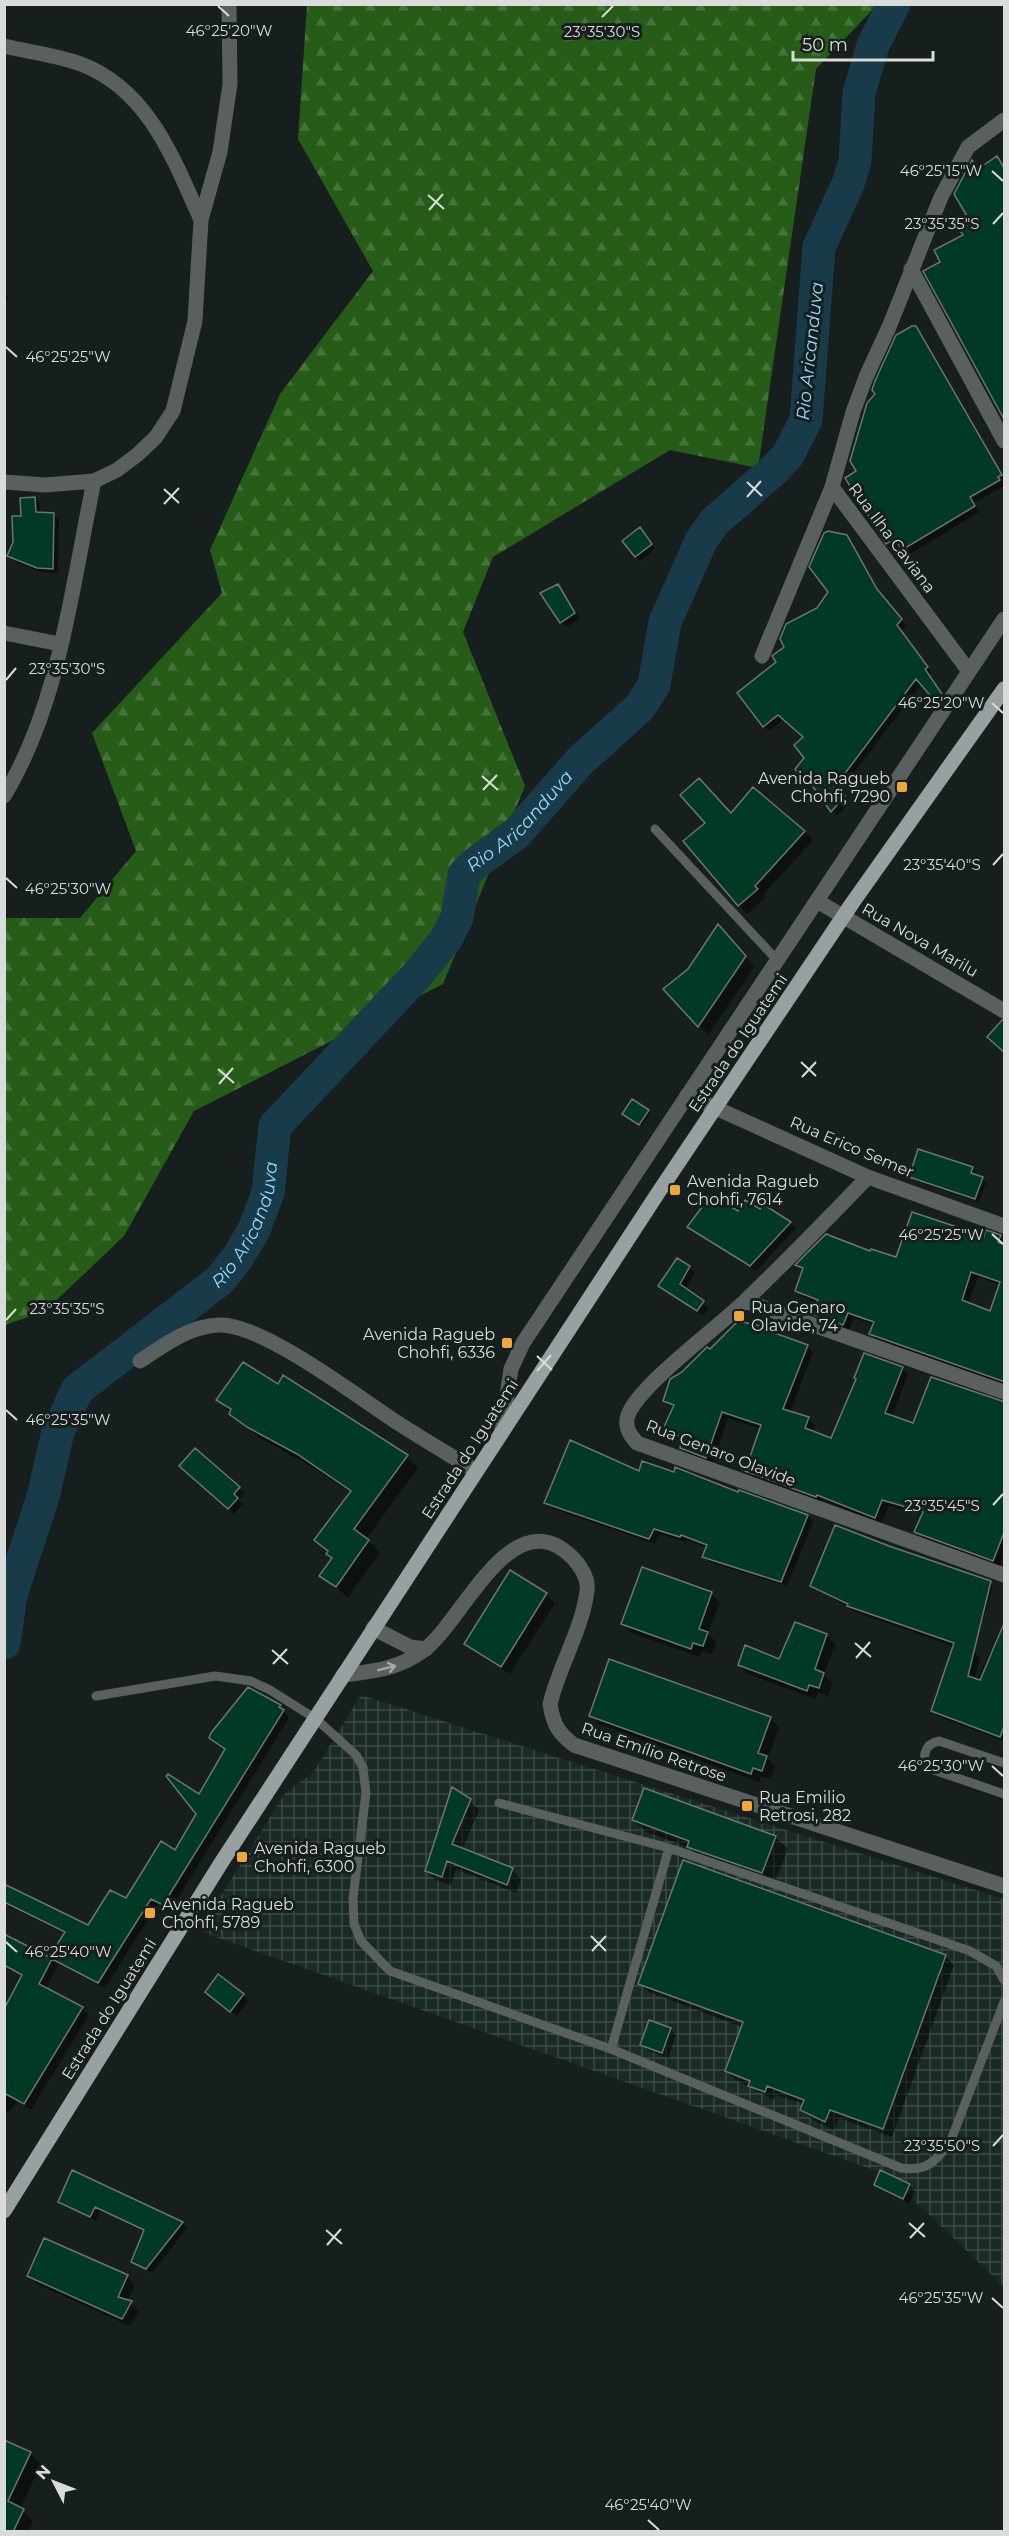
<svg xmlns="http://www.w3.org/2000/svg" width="1009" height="2536" font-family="Montserrat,sans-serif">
<defs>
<pattern id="industrial-grid" width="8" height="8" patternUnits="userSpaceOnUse" patternTransform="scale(1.5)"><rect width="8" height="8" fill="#1a2a27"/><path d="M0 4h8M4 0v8" fill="none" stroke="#3b4846"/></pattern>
<pattern id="forest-firs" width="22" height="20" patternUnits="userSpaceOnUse" patternTransform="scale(1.5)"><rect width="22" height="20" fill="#265c18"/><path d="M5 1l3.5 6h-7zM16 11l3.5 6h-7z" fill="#457339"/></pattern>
</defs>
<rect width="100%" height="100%" fill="#171f1e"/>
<path fill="url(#industrial-grid)" d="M361 1695 1004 1899V2287L888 2175 199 1931 285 1793 313 1773Z"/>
<path fill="url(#forest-firs)" d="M307 5H877L816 69 758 468 670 450 493 557 463 632 525 786 443 984 194 1111 124 1236 45 1311 5 1325V918H80L136 851 92 733 222 593 210 550 280 394 373 271 298 139Z"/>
<path fill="#0007" fill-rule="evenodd" d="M4 294 8 298 4 306Z
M916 327 1004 478V486L974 503 979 512 909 555 900 544 893 548 887 543 858 472 877 395Z
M35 499 40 504V514L54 515 59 520 58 573H43L14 561 9 556 22 517Z
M644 533 655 549 640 561 624 541Z
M847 537 882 596 906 625 901 631 932 673 929 675 946 700 941 704 922 683 841 790 850 802 837 816 811 782 808 783 797 769 805 757V737L784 719 769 731 764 726 778 663 786 647 829 592Z
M558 586 580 619 566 627 552 612 542 594Z
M731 814 804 832 813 840 763 895 765 898 747 914 739 905Z
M727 935 754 967 708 1035 665 989Z
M648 1111 650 1113 642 1126 627 1116Z
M972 1168 976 1172 975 1176 986 1183 979 1202 915 1181 911 1177Z
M763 1206 796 1228 756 1271 689 1227 738 1213 760 1211Z
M1000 1237 1004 1241V1385L877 1340 871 1334 874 1325 854 1318 849 1330 820 1320 814 1314 818 1303 803 1297 797 1290 804 1272 797 1265 871 1253 896 1259ZM978 1277 1000 1285 991 1313 968 1304Z
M678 1260 695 1273 685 1290 709 1308 703 1316 660 1286Z
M769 1330 774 1334 807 1346 813 1352 790 1413 808 1419 815 1425 812 1432 832 1440 902 1368 908 1374 892 1417 914 1425 1004 1402V1551L1000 1566 923 1538 916 1532 923 1515 889 1506 881 1524 823 1500 822 1502 753 1477 747 1471 761 1429 728 1418 713 1463 688 1454 681 1448 683 1440 665 1429 675 1408 665 1400 710 1351Z
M283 1378 407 1457 418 1468 366 1539 380 1552 348 1597 321 1576 333 1559 316 1540 351 1493 310 1466 260 1438 242 1425 218 1400 278 1386Z
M187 1471 239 1488 245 1493 239 1500 243 1504 234 1514Z
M639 1473 738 1494 739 1492 808 1516 813 1522 787 1586 709 1562 704 1557 707 1548 687 1540 686 1542 659 1534 655 1544 551 1508 546 1502Z
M889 1548 987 1581 993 1587 973 1651 980 1658 975 1679 977 1680 1004 1621V1741L939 1717 933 1711 955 1647 855 1612 811 1585Z
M546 1594 555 1603 510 1674 475 1653 466 1644Z
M711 1594 720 1602 708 1634 716 1642 712 1654 702 1651 700 1657 631 1633 623 1624Z
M826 1635 835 1644 824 1675 832 1683 828 1696 818 1692 816 1699 748 1674 739 1665 780 1661Z
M266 1697 280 1706 289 1718 170 1911 158 1904 105 1988 58 1964 46 1989 82 2008 89 2015 31 2110 17 2102 8 2113 4 2111V2012L23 1977 4 1967V1935L50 1959 65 1934 8 1906 4 1902V1893L88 1927 127 1900 175 1852 198 1814 200 1797 226 1751 211 1737Z
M591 1715 770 1719 779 1727 768 1758 775 1766 771 1779 761 1776 759 1782 599 1724Z
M470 1801 479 1810 462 1850 512 1870 521 1879 516 1893 456 1869 451 1885 436 1880 427 1871Z
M633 1820 775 1837 788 1849 774 1884 701 1859 690 1848 646 1832Z
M945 1956 954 1965 892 2137 839 2118 834 2130 811 2119 802 2110 804 2104 776 2095 774 2100 736 2080 727 2071 742 2027 649 1992 640 1983Z
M243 1995 248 2001 237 2016 213 1997Z
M670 2029 676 2035 668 2058 648 2050 642 2045Z
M73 2172 182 2223 187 2228 152 2273 133 2262 145 2232 100 2211 96 2221 60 2201Z
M876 2184 909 2185 915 2191 909 2204Z
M28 2276 127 2277 135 2285 127 2301 139 2311 130 2326 37 2284Z
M4 2441 30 2453 41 2464 20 2509 33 2521 28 2532H4Z"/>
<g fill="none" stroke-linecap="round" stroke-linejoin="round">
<path stroke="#193b49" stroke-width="33" id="s1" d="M4 1643 11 1595 43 1497 58 1432 77 1390 220 1280 238 1257 254 1230 268 1193 275 1126 418 974 446 939 457 918 464 875 473 865 517 833 580 761 640 707 654 685 665 622 701 541 714 522 775 469 788 455 806 420 819 247 848 184 855 161 859 93 873 45 894 4"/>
</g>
<path fill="#003a25" stroke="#6d7570" stroke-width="1.5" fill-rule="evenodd" d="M997 156 1005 169V421L923 271 940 262 934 250 963 235 959 229 971 223 954 194 972 160 978 169Z
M912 326H916L1002 475 998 477 1000 480 970 497 975 506 902 550 895 539 886 544 845 478 856 471 850 461 867 403 875 394 872 390 875 381 896 335Z
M35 497 36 512 54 513 53 569 37 568 7 556 13 542 12 516H21L20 498Z
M640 527 652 544 635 557 622 541Z
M828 531 847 535 877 589 902 619 897 625 928 667 925 669 942 694 934 700 916 679 837 784 845 796 831 812 806 777 802 779 795 769 804 758 794 745 803 737 778 715 763 727 737 693 776 662 772 656 784 647 780 639 786 624 817 608 828 592 809 567 824 533Z
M558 584 575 613 560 623 540 593Z
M699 778 731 813 753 787 805 831 755 886 758 889 738 906 683 841 705 823 680 795Z
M718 924 746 956 698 1027 663 989 688 969Z
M1002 1020 1005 1021V1053L987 1037Z
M632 1099 649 1110 639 1125 622 1114Z
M918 1149 973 1167 971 1173 983 1177 975 1199 909 1177Z
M711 1195 738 1211 745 1200 760 1209 763 1204 791 1222 750 1266 687 1227Z
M912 1212 984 1236 986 1230 1001 1235 998 1242 1005 1245V1382L869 1334 874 1322 848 1313 843 1325 812 1314 818 1300 795 1291 803 1268 795 1265 826 1234 870 1251 871 1249 896 1257ZM971 1272 1000 1282 990 1311 962 1300Z
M677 1258 690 1266 680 1284 704 1301 697 1311 658 1286Z
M738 1321 770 1328 769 1331 808 1345 783 1409 809 1417 805 1428 831 1438 856 1379 854 1378 864 1353 903 1367 885 1413 913 1423 931 1377 1005 1402V1530L993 1561 914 1532 923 1512 882 1500 875 1518 817 1495 816 1497 745 1471 761 1425 722 1412 706 1458 680 1448 682 1437 663 1429 674 1405 663 1401 670 1379 682 1372 707 1347 710 1349Z
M243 1362 278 1384 283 1375 408 1455 354 1529 369 1540 336 1587 319 1576 332 1558 326 1554 328 1551 314 1540 351 1491 297 1454 247 1427 229 1414 231 1409 216 1400Z
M570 1440 639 1471 642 1461 674 1472 675 1467 738 1492 739 1490 808 1515 781 1582 702 1557 707 1545 681 1535 680 1537 654 1529 649 1539 544 1503Z
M195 1448 240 1487 234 1494 238 1498 228 1509 179 1466Z
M835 1525 889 1546 991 1581 968 1676 980 1680 1005 1621V1724L1000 1737 931 1711 954 1643 847 1606 848 1604 810 1586Z
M642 1567 712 1592 699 1629 708 1632 703 1646 693 1643 691 1649 621 1624Z
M510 1570 547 1593 501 1667 464 1644Z
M795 1622 827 1634 815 1669 824 1673 819 1688 809 1685 807 1691 738 1665 745 1645 779 1659Z
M609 1659 771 1717 758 1753 767 1756 762 1771 753 1768 751 1774 589 1716Z
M248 1687 281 1705 279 1707 284 1710 163 1905 151 1899 98 1983 52 1959 39 1984 83 2007 24 2104 4 2093V2009L22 1975 4 1965V1934L49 1957 65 1932 4 1902V1884L88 1925 110 1890 126 1898 161 1841 175 1850 196 1814 166 1776 168 1774 199 1794 225 1749 209 1738 211 1733Z
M452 1787 471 1799 452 1844 513 1868 507 1885 447 1861 442 1877 425 1871Z
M644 1788 776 1836 762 1873 687 1847 689 1841 632 1820Z
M683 1860 946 1955 883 2129 830 2110 825 2122 800 2110 804 2100 767 2086 765 2092 748 2086 750 2081 725 2071 743 2022 638 1984Z
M218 1974 244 1994 230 2012 205 1992Z
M649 2020 671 2028 662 2053 640 2045Z
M72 2170 183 2222 146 2269 131 2262 144 2230 95 2207 90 2217 58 2202Z
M880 2170 910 2184 903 2199 874 2185Z
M44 2238 128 2275 118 2297 132 2301 122 2319 27 2276Z
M4 2440 31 2452 8 2501 24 2509 13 2532H4Z"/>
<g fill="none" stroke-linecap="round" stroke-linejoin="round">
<path stroke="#5a5f5f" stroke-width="9" d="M655 829 777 960
M96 1696 215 1676 251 1681 270 1690 316 1719 356 1755 363 1768 366 1793 353 1898 354 1924 361 1941 390 1971 611 2049 901 2168C927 2172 937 2161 951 2140L1004 2002
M1004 1763 939 1741C924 1744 920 1759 931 1769L1004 1794
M499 1803 669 1848 970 1951 996 1966 1004 1980
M611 2049 669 1848"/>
<path stroke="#5a5f5f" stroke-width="15" d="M4 46C29 52 57 55 81 64 149 90 174 160 201 220
M911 269 1004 441
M4 482 45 485 94 481 117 470 137 455 156 437 173 411 195 321 201 220 220 152 230 84 229 4
M832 487 968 670
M4 633 60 644
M762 656 832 487 853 412 866 377 889 327 941 197 968 147 1004 120
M4 796C60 704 72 585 94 481
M817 901 1004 1011
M687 1095 868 1177 1004 1226
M868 1177C828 1218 788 1260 746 1300 719 1327 640 1384 628 1415 624 1427 630 1435 637 1443L1004 1575
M745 1301 1004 1392
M140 1361C164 1345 189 1326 219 1325 262 1323 359 1398 398 1423 424 1440 450 1455 476 1471
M501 1434 511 1369 523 1343 1004 619
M373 1628 410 1647 426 1649
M343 1675C374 1671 399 1669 424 1650 464 1620 512 1497 573 1558 581 1567 589 1579 587 1591 582 1630 559 1666 550 1704 553 1724 558 1733 574 1745L1004 1886"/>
<path stroke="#98a1a2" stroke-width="15" d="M4 2211 221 1863 658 1193 853 902 1004 689"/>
</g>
<defs><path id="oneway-shaft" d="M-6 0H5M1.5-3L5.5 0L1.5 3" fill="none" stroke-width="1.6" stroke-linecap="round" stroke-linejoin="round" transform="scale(1.5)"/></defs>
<use stroke="#a6abaa" href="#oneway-shaft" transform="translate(387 1668) rotate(-14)"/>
<path fill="none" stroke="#d8dddc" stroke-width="2" d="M218 6 229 16M602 17 613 6M992 171 1003 181M428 195 444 209M429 210 443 194M993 224 1003 213M6 347 17 357M747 482 762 496M164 489 179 503M747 497 761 481M164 504 179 488M6 680 16 668M992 703 1003 713M482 776 498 790M483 790 497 775M993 865 1003 854M6 878 17 888M801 1062 816 1076M218 1069 234 1083M802 1077 816 1062M219 1084 233 1068M992 1234 1003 1244M6 1320 16 1309M537 1356 552 1370M537 1371 551 1355M6 1410 17 1420M993 1505 1003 1494M855 1643 871 1657M272 1650 288 1664M856 1658 870 1642M273 1664 287 1649M992 1766 1003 1776M591 1936 606 1951M6 1942 17 1952M592 1951 606 1936M993 2146 1003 2135M909 2223 925 2237M326 2230 342 2244M910 2238 924 2223M327 2245 341 2229M992 2298 1003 2308M648 2520 659 2530"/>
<g fill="#eea83c" stroke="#171f1e" stroke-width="2">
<rect x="896" y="781" width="12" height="12" rx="3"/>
<rect x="669" y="1184" width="12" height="12" rx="3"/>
<rect x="733" y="1310" width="12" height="12" rx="3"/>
<rect x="501" y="1337" width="12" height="12" rx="3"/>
<rect x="741" y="1800" width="12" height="12" rx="3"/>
<rect x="236" y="1851" width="12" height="12" rx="3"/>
<rect x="144" y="1907" width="12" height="12" rx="3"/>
</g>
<g text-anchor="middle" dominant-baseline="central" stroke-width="6" stroke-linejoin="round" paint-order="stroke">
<g font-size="16" fill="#d8dddc" stroke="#171f1e">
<text transform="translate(892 538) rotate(53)">Rua Ilha Caviana</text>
<text transform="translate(920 940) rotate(30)">Rua Nova Marilu</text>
<text transform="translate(738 1043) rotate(-56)">Estrada do Iguatemi</text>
<text transform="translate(852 1147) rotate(23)">Rua Erico Semer</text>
<text transform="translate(470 1449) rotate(-57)">Estrada do Iguatemi</text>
<text transform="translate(721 1453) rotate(21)">Rua Genaro Olavide</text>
<text transform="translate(654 1752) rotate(19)">Rua Emílio Retrose</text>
<text transform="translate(109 2009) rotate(-58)">Estrada do Iguatemi</text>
</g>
<g font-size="16" fill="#d8dddc" stroke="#171f1e" text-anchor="start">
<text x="890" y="778" text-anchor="end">Avenida Ragueb<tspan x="890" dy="18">Chohfi, 7290</tspan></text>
<text x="687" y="1181">Avenida Ragueb<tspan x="687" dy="18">Chohfi, 7614</tspan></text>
<text x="751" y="1307">Rua Genaro<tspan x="751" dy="18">Olavide, 74</tspan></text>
<text x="495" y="1334" text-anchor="end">Avenida Ragueb<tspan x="495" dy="18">Chohfi, 6336</tspan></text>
<text x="759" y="1797">Rua Emilio<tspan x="759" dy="18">Retrosi, 282</tspan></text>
<text x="254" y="1848">Avenida Ragueb<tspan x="254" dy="18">Chohfi, 6300</tspan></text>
<text x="162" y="1904">Avenida Ragueb<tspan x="162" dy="18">Chohfi, 5789</tspan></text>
</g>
<g font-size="18" font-style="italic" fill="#92dcfd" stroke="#171f1e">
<text transform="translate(810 351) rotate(-84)">Rio Aricanduva</text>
<text stroke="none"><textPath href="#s1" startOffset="1011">Rio Aricanduva</textPath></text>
<text stroke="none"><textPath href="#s1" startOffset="507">Rio Aricanduva</textPath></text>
</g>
</g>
<g font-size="15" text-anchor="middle" fill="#d8dddc" stroke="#171f1e" stroke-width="6" stroke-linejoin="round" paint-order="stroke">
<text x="229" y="36">46°25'20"W</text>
<text x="602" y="37">23°35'30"S</text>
<text x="941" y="176">46°25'15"W</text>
<text x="942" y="229">23°35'35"S</text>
<text x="68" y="362">46°25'25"W</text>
<text x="67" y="674">23°35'30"S</text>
<text x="941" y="708">46°25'20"W</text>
<text x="942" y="870">23°35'40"S</text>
<text x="68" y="894">46°25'30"W</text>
<text x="941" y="1240">46°25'25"W</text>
<text x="67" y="1314">23°35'35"S</text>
<text x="68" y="1425">46°25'35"W</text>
<text x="942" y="1511">23°35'45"S</text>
<text x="941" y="1771">46°25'30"W</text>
<text x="68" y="1957">46°25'40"W</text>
<text x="942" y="2151">23°35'50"S</text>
<text x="941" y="2303">46°25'35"W</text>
<text x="648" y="2510">46°25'40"W</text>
</g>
<rect width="1009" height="2536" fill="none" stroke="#d8dddc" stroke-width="12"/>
<g transform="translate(54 2482) rotate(312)" stroke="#171f1e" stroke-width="4.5" paint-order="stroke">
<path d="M0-4.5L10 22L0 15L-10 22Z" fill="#d8dddc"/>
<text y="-9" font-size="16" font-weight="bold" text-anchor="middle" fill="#d8dddc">N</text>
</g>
<path d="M793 51v9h140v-9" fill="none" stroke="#d8dddc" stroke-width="3"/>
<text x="802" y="51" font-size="18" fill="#d8dddc" stroke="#171f1e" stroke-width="4.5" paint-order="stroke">50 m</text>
</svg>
